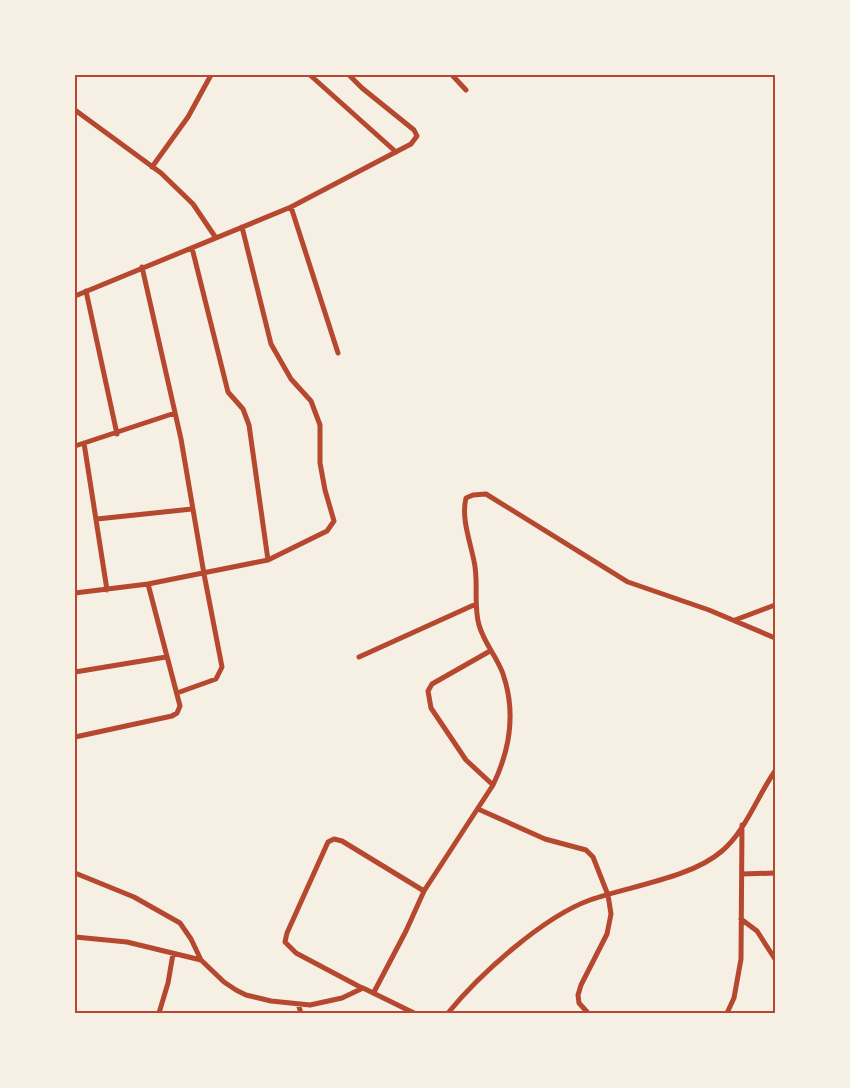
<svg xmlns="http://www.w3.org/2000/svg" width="850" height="1088" font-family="Cabin,sans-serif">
<rect width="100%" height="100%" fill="#f6efe4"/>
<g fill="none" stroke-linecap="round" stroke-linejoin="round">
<path stroke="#b5482f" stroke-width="5" d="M310 75 396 152
M452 75 466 90
M75 110 161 173 193 204 216 238
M152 167 188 117 211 75
M291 207 338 353
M192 248 228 392 243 409 249 425 268 560
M142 267 181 439 204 574 222 667 216 679 177 693
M86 291 117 434
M75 296 291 207 411 144 417 136 414 130 362 88 349 75
M84 443 107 590
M75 446 175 413
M97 519 192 509
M75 593 148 584 268 560 327 531 334 521 325 490 320 463V425L311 401 291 379 271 344 242 227
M735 620 775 605
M490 651 432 684 428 691 431 708 466 760 493 785
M359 657 476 604
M75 672 166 657
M75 737 172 716 177 713 180 706 148 584
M478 809 545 839 586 850 593 857 608 895 611 914 607 934 581 985 578 995 579 1003 588 1013
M75 873 134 897 180 923 191 939 201 960
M742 874 775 873
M741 919 757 931 775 959
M75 937 127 942 201 960 224 982 236 990 246 995 271 1001 310 1005 342 998 363 988 414 1013
M362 988 296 953 285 942 287 933 328 842 334 839 342 841 424 891
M374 992 406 931 424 891 493 785C510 750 516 712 503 674 497 657 484 643 479 625 473 604 479 582 474 561 470 541 461 518 466 498L473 495 486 494 628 582 709 610 775 638
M298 1004 301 1013
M159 1013 168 983 173 954
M448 1013C480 974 543 917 590 900 630 886 691 878 722 851 745 832 758 795 775 771
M727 1013 734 998 741 959 742 825"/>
</g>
<rect width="850" height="1088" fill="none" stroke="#f6efe4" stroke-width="153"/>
<rect x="76" y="76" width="698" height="936" fill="none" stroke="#b5482f" stroke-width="2"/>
</svg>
